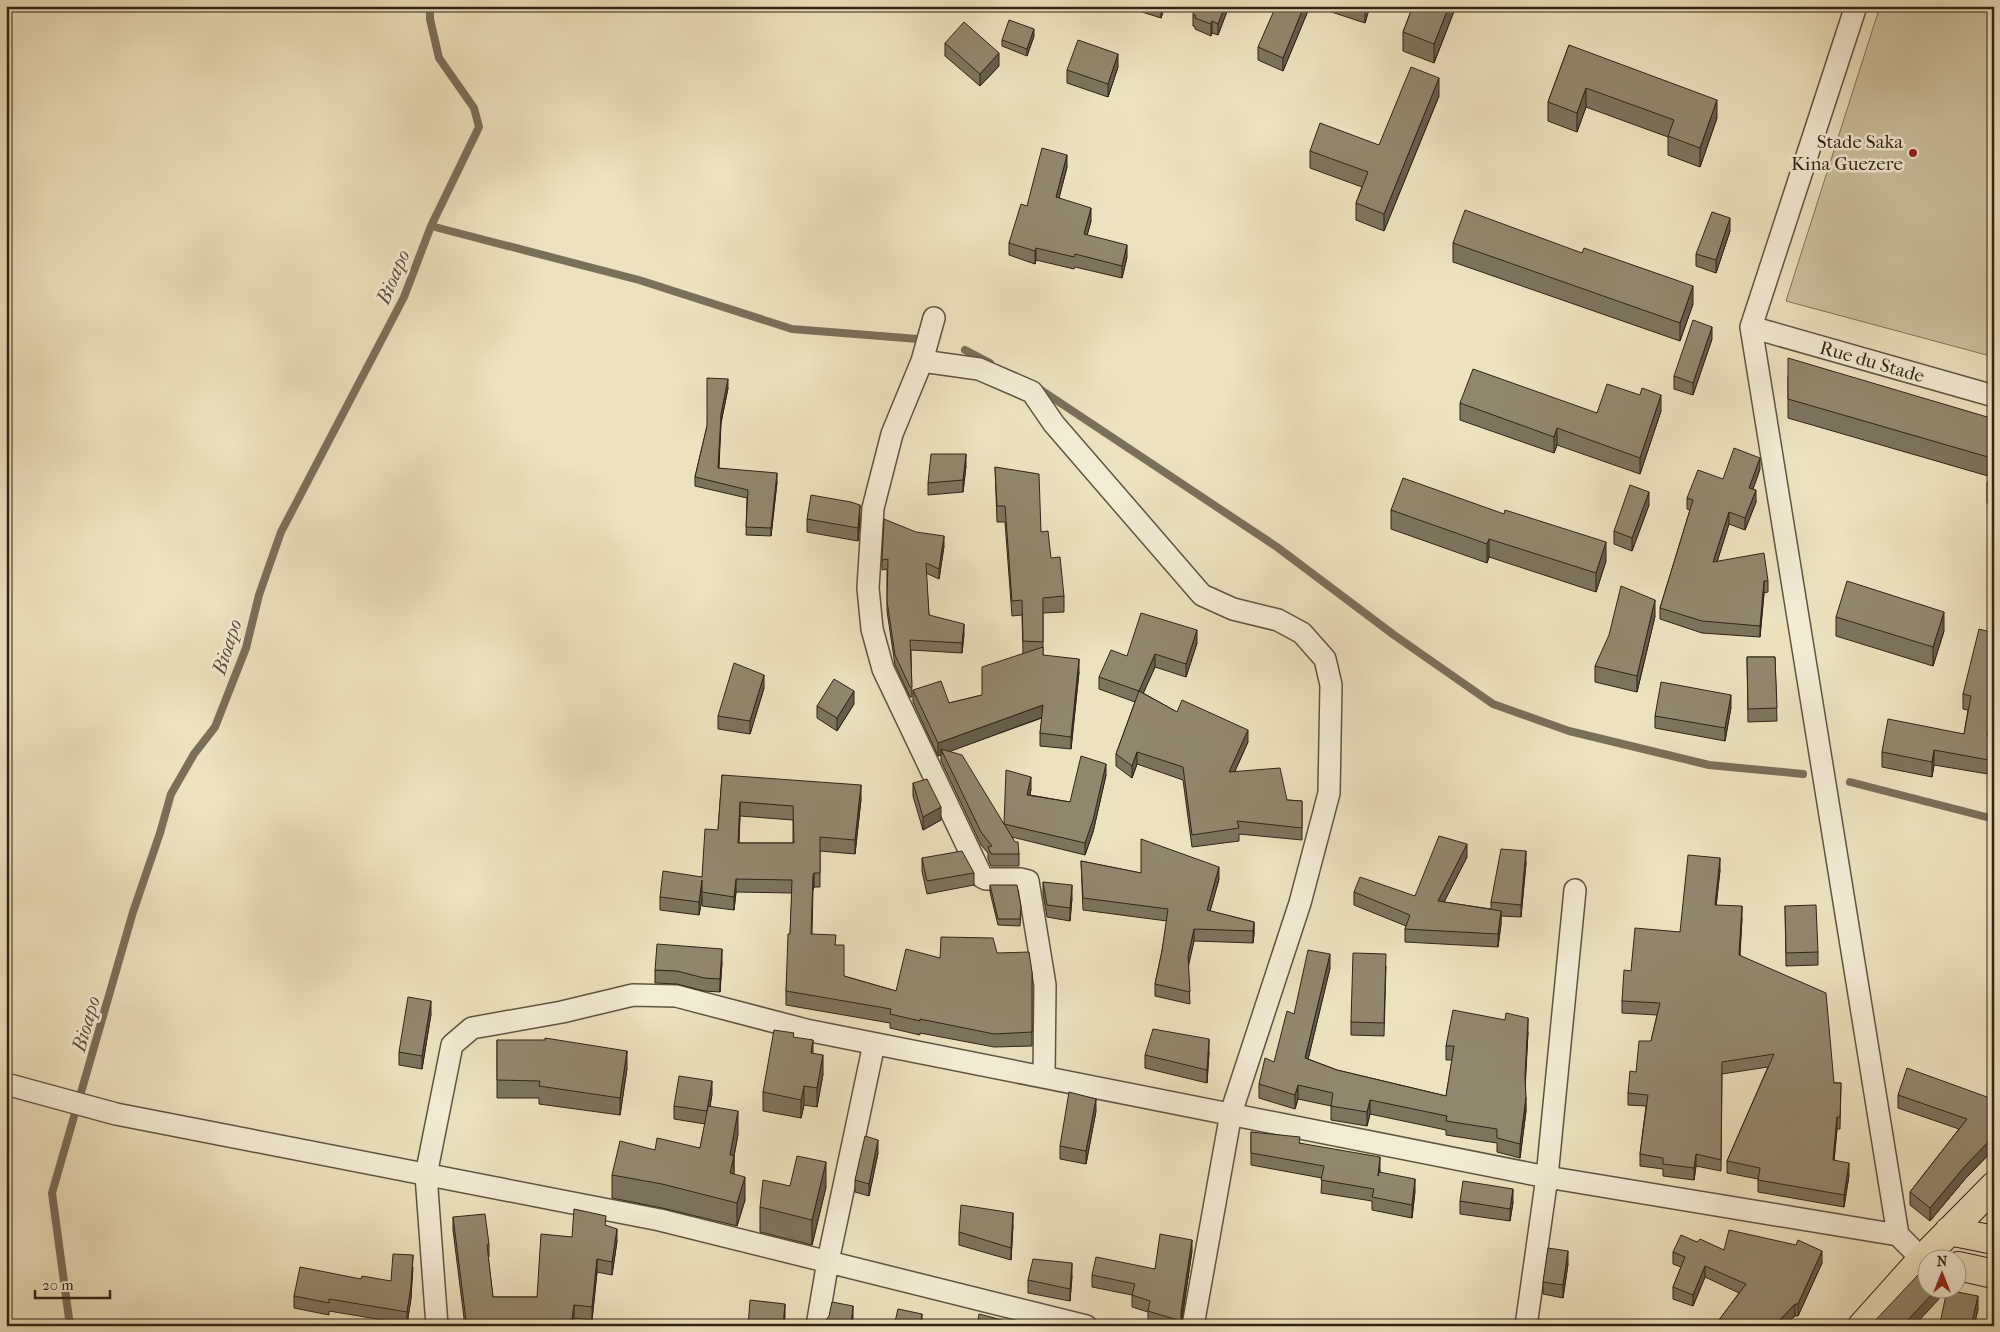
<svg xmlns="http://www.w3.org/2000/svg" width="2000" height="1332" font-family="'IM FELL French Canon',serif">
<rect width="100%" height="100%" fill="#ece2be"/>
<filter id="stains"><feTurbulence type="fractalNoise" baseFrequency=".004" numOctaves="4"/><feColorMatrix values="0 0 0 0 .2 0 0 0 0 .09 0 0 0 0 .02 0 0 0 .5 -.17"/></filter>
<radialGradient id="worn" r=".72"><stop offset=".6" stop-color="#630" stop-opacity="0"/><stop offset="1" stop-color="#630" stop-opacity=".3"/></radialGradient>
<path fill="#ccc2a1" stroke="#7e735c" d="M1880 6H1994V357L1786 301Z"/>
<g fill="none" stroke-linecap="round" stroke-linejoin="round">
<path stroke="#7a6f59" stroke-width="8" d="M431 226 639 280 792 329 918 339
M965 350 990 363
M1038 388 1277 547 1394 635 1493 704 1569 731 1709 765 1803 774
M1850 782 1994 819
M70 1326 52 1193 133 912 160 833 171 794 194 754 215 727 246 648 259 595 281 532 404 297 431 226 479 127 474 108 439 58 430 19V6"/>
<defs>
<path id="street" d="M1856 6 1751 327 1898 1235
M934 318 922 361 892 434 873 508 868 588 872 629 883 669 982 877 986 879H1020L1028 881 1045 985 1044 1077
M1751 327 1994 396
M922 361 979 369 1032 392 1054 424 1202 595 1233 609 1278 620 1302 633 1325 659 1331 685 1329 793 1300 903 1231 1113 1193 1326
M6 1084 116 1114 660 1220 1086 1326
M437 1326 426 1175 452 1045 472 1028 562 1012 633 995 676 996 806 1030 1547 1177 1898 1235 1922 1259
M817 1326 828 1261 874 1044
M1526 1326 1547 1177 1575 890"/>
<path id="primary" d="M1949 1231 1994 1240
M1958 1266 1994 1274
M1862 1326 1922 1259 1994 1186"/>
</defs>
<use href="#street" stroke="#5e5440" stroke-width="24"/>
<use href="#primary" stroke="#2f2416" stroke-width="30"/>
<use href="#street" stroke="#f3ecd5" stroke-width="21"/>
<use href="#primary" stroke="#ece2be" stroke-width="28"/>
</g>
<path fill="#7d745e" stroke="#2f2416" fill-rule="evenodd" d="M1123 6H1165L1161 18Z
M1229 6 1218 35 1212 33 1211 36 1195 29V27L1193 26V14Z
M1310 6 1283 71 1258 60V47Z
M1313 6H1370L1365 23Z
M1413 6H1456L1434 63 1403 51V32Z
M1969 6H1985L1983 11Z
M1034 36 1027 56 1002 46V40Z
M945 43 999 66 980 86 945 56Z
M1569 45 1717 118 1700 167 1668 155V137L1586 107 1577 132 1548 121V102Z
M1118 67 1108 97 1067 83V70Z
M1439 96 1384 231 1356 220V203L1362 187 1310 168V151L1379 145Z
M1067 167 1059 198 1091 221 1087 235 1127 257 1122 278 1075 267 1074 269 1036 260 1035 264 1009 255V243L1027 206Z
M1730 231 1716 273 1696 266V254Z
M1453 243 1582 253 1693 304 1680 341 1453 262Z
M1712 339 1693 395 1674 389V376Z
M1788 376 1994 419 1988 476 1788 418Z
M728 388 721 423 719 468 777 482 771 536 746 535 747 498 695 486V477L707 426Z
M1460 403 1597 413 1661 411 1640 474 1557 445 1554 453 1460 420Z
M1994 461V505L1987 503V484Z
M966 466 963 492 928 495V483Z
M995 467 1041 532 1064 596V612L1043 613V655L1079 672 1071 749 1040 746V733L1042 718 950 751 1004 824 1031 789 1030 795 1070 802 1106 775 1093 832 1085 855 1012 837 1019 854V866H991L988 859V853L981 845 941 761V755L938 756 913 702V690L949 703 982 695 1023 653 1022 615 1012 616 1005 522H997Z
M1760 469 1753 489 1756 502 1745 530 1729 524 1717 562 1768 581V592L1764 593 1760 637 1702 633 1660 619V608L1690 510 1687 509V498L1723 479Z
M1649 505 1632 551 1614 544V531Z
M1391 510 1606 561 1596 592 1489 557 1487 563 1391 529Z
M860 518 858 541 807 532V519Z
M944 546 939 579 926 573 929 615 964 634 962 653 911 650 912 697H910L895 665 887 611V569L882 570V560Z
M1655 616 1637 692 1595 682V666Z
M1836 617 1944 631 1933 666 1836 636Z
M1994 633V720L1990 736 1994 737V775L1934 765 1932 777 1882 767V752L1964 734 1968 710 1963 709V694Z
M1197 643 1186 677 1155 667 1143 693 1177 712 1248 742 1235 771 1287 800 1302 801V840L1239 834V841L1192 847 1183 780 1137 764 1132 778 1116 766V754L1135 702 1099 689V677L1127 656Z
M1747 657H1775L1777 721 1748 722Z
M764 688 750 734 718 729V716Z
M854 704 837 731 817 718V706Z
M1731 707 1725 741 1655 728V716Z
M722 775 861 799 855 854 820 851V887H814L813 890 812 934 836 945 844 976 896 991 940 958 997 953 1032 972V1046L994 1047 920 1033V1035L890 1028V1023L786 1005V991L790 934 792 893 736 892 734 910 702 906V898L699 915 660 910V897L702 877 718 830ZM740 816 793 820V843H739Z
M913 783 941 820 923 830 913 796Z
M1467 857 1444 902 1491 909V902L1526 863 1521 917 1501 916V924L1498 947 1405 942V929L1406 926 1354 905V892L1415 896Z
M922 858 974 873V885L927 894 922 871Z
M1081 861 1141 873 1219 879 1210 911 1254 922V934L1253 943 1194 941 1188 965 1190 1004 1155 996V984L1162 951 1167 921 1083 910Z
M1720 870 1716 905 1742 918 1740 955 1834 1083H1841L1840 1129H1837L1834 1160 1849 1175 1844 1207 1758 1192V1179L1727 1173V1161L1768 1067 1722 1074 1721 1171 1696 1166 1694 1180 1663 1176V1169L1640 1166V1154L1646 1106 1628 1105V1093L1636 1072 1651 1041 1657 1015 1622 1013V1001L1631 971 1680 932Z
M1043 882 1072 898 1070 921 1047 917 1043 894Z
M990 885 1021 913 1020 926 998 925 990 892Z
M1785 906 1818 952V965L1786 966Z
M722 962 720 992 704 991 677 984 655 983V970Z
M1386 966 1384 1036 1351 1035V1022Z
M1330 968 1308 1059 1337 1070 1446 1096 1452 1060H1446V1046L1528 1032 1525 1083 1526 1111 1520 1158 1497 1152V1143L1446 1135V1130L1370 1114 1367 1126 1331 1120V1106L1298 1099 1295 1109 1259 1098V1084L1274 1062 1294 1014Z
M431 1014 422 1069 399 1065V1052Z
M794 1037 813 1054 823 1074 817 1107 804 1105 801 1118 763 1111V1092Z
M497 1040 627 1068 620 1115 539 1104V1098H497Z
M1209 1052 1207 1083 1145 1068V1055Z
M712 1094 710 1106 738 1134 734 1156V1174L745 1200 737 1226 662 1208 612 1198V1175L655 1150 700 1148 705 1124 674 1119V1106Z
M1898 1095 1994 1103V1149L1965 1179 1930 1221 1910 1205V1192L1959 1129 1898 1108Z
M1096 1111 1086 1164 1060 1159V1146Z
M1251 1132 1300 1143 1380 1170V1172L1415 1191 1412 1218 1372 1210V1201L1321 1193 1322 1178 1251 1165Z
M878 1153 869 1196 855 1192V1180Z
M790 1186 826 1187 812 1245 760 1232V1207Z
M1460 1201 1513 1202 1510 1221 1460 1214Z
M453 1217 489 1244V1257H488L493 1297H537L572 1237 606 1225 617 1241 612 1275 597 1272 592 1320 574 1318 573 1326H465L453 1230Z
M1013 1225 1011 1260 959 1245V1232Z
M1697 1242 1724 1250 1822 1263 1798 1316H1795L1785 1326H1719V1320L1739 1293 1705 1277 1693 1306 1673 1299V1287L1681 1267 1673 1264V1252Z
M1192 1251 1181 1326H1158L1148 1323V1312L1132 1307V1295L1092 1287V1275L1155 1269Z
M1568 1264 1563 1298 1543 1294V1282Z
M413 1267 411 1298 407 1324 329 1311V1315L294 1308V1296L361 1279 391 1281Z
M1072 1276 1070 1301 1028 1293V1280Z
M1978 1309 1974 1326H1940V1323Z"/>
<path fill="#665e4c" stroke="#2f2416" d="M1161 6H1165L1161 18Z
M1225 6H1229L1218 35V24Z
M1304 6H1310L1283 71V58Z
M1366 6H1370L1365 23V10Z
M1449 6H1456L1434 63V44Z
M1212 21V33L1211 36V24Z
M1034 29V36L1027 56V49Z
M999 53V66L980 86V74Z
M1118 54V67L1108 97V84Z
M1439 78V96L1384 231V214Z
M1586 88V107L1577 132V113Z
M1717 100V118L1700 167V148Z
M1067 155V167L1056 209V197Z
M1091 208V221L1084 247V234Z
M1730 218V231L1716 273V260Z
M1127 245V257L1122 278V266Z
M1036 248V260L1035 264V251Z
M1693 286V304L1680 341V323Z
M1712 327V339L1693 395V383Z
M728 379V388L721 423 718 476 721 414Z
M1661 395V411L1640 474V458Z
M1557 428V445L1554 453V437Z
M1994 438V457L1988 476V457Z
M966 454V466L963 492V480Z
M1760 458V469L1749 500V488Z
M777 473V482L771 536V528Z
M1756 490V502L1745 530V518Z
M1649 492V505L1632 551V538Z
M860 505V518L858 541V528Z
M1729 512V524L1713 574V562Z
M944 536V546L939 579V569Z
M1489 539V557L1487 563V544Z
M1606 542V561L1596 592V573Z
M1764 581V593L1760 637V626Z
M1655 600V616L1637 692V676Z
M1944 612V631L1933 666V647Z
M964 624V634L962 653V643Z
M1197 630V643L1186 677V664Z
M1155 654V667L1139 703V691Z
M1079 659V672L1071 749V737Z
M764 675V688L750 734V721Z
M854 691V704L837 731V718Z
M1731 695V707L1725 741V728Z
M1043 705V717L943 754 941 749V755L938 756V743Z
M1994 706V720L1987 750V735Z
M1248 730V742L1229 784V772Z
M1934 750V765L1932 777V762Z
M1137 752V764L1132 778V766Z
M1106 764V775L1093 832 1085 855V843Z
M1031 777V789L1027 807V795Z
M861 785V799L855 854V840Z
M740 802V816L738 856V843Z
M941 807V820L923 830V817Z
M1467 844V857L1438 914V901Z
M1526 851V863L1521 917V905Z
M1720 858V870L1715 917V905Z
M1219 867V879L1207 922V910Z
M814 873V887L813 890V876Z
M736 879V892L734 910V897Z
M702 880V898L699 915V902Z
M1072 885V898L1070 921V908Z
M1742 906V918L1739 967V955Z
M1501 911V924L1498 947V934Z
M1254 922V934L1253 943V931Z
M1194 929V941L1188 968V956Z
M722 949V962L720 992V979Z
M1330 954V968L1305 1072V1058Z
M431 1001V1014L422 1069V1056Z
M1528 1018V1032L1525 1091V1077Z
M1209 1039V1052L1207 1083V1070Z
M813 1040V1059L811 1053Z
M627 1051V1068L620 1115V1098Z
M823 1055V1074L817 1107V1088Z
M712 1081V1094L707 1124V1111Z
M1298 1085V1099L1295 1109V1095Z
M804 1086V1105L801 1118V1100Z
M1526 1097V1111L1520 1158V1144Z
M1096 1099V1111L1086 1164V1151Z
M1370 1100V1114L1367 1126V1112Z
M738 1111V1134L732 1166 734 1156V1179L730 1197V1155Z
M1837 1117V1129L1833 1172V1160Z
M1994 1136V1149L1965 1179 1930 1221V1208L1965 1166Z
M878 1140V1153L869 1196V1184Z
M1696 1154V1166L1694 1180V1168Z
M1380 1157V1170L1378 1188V1176Z
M826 1162V1187L812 1245V1220Z
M1849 1163V1175L1844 1207V1195Z
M745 1177V1200L737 1226V1203Z
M1415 1179V1191L1412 1218V1205Z
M1513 1189V1202L1510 1221V1209Z
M1013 1213V1225L1011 1260V1248Z
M617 1229V1241L612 1275V1262Z
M1192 1240V1251L1181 1322V1312Z
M1568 1251V1264L1563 1298V1285Z
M1822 1251V1263L1798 1316V1304Z
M413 1255 411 1298 407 1324V1312Z
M597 1259V1272L592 1320V1307Z
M1072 1263V1276L1070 1301V1289Z
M1705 1266V1277L1693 1306V1295Z
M1936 1290H1939V1299L1914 1326H1902Z
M1978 1296V1309L1974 1326H1971Z
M785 1304V1317L784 1326H783Z
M1795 1304V1316L1785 1326H1774Z
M574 1305V1318L573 1326H571Z
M853 1306V1326H851Z
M922 1314V1326H920Z"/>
<path fill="#91876d" stroke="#2f2416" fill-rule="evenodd" d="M1196 6H1225L1218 24 1212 21 1211 24 1195 18 1196 16 1193 14Z
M1276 6H1304L1283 58 1258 47Z
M1353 6H1366L1365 10Z
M1413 6H1449L1434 44 1403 32Z
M1009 20 1034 29 1027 49 1002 40Z
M964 22 999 53 980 74 945 43Z
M1078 40 1118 54 1108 84 1067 70Z
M1569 45 1717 100 1700 148 1668 136 1674 120 1586 88 1577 113 1548 102Z
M1411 67 1439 78 1384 214 1356 203 1368 172 1310 151 1320 123 1379 145Z
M1042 148 1067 155 1056 197 1091 208 1084 234 1127 245 1122 266 1075 254 1074 257 1036 248 1035 251 1009 243 1021 204 1027 206Z
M1465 210 1582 253 1584 248 1693 286 1680 323 1453 243Z
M1712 212 1730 218 1716 260 1696 254Z
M1693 320 1712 327 1693 383 1674 376Z
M1788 358 1994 419V438L1988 457 1788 399Z
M1473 369 1597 413 1607 384 1640 395 1642 388 1661 395 1640 458 1557 428 1554 437 1460 403Z
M707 378 728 379 721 414 718 468 777 473 771 528 746 527 748 490 695 477 707 426Z
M1734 448 1760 458 1749 488 1756 490 1745 518 1729 512 1713 562 1764 553 1768 581H1764L1760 626 1702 621 1660 608 1693 500 1687 498 1698 470 1723 479Z
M931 454H966L963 480 928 483Z
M1994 461V486L1987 484Z
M995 467 1039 474 1041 532 1048 531 1051 558 1060 557 1064 596 1043 598V642L1023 641 1022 600 1012 601 1005 506H997Z
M1403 478 1504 514 1505 510 1606 542 1596 573 1489 539 1487 544 1391 510Z
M1630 485 1649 492 1632 538 1614 531Z
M811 495 851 502 860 505 858 528 807 519Z
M884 519 916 532 944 536 939 569 926 563 929 615 964 624 962 643 910 640 912 687H910L895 655 887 601 888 559 882 560Z
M1847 581 1944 612 1933 647 1836 617Z
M1621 586 1655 600 1637 676 1595 666 1609 635Z
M1141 613 1197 630 1186 664 1155 654 1139 691 1099 677 1111 650 1127 656Z
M1979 629 1994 633V706L1987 735 1994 737V761L1934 750 1932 762 1882 752 1888 719 1964 734 1971 696 1963 694Z
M1043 647V655L1079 659 1071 737 1040 733 1043 705 938 743 913 690 941 681 949 703 982 695V667Z
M1747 657H1775L1777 708 1748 709Z
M734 663 764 675 750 721 718 716Z
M834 679 854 691 837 718 817 706Z
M1661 682 1731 695 1725 728 1655 716Z
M1139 691 1177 712 1182 700 1248 730 1229 772 1280 768 1287 800 1302 801V828L1237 821 1239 828 1192 835 1183 767 1137 752 1132 766 1116 754Z
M941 749 962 755 1015 842H1018L1019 854H991L988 847 992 846 981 832Z
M1081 756 1106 764 1093 820 1085 843 1004 824 1006 770 1031 777 1027 795 1070 802Z
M722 775 861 785 855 840 820 837V873H814L813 876 811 934 836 935 835 945H844V976L896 991 906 949 940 958 941 937 993 938 997 953 1029 952 1032 972V1032L994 1034 920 1019V1021L890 1014 891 1009 786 991 788 934H790L792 880 736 879 734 897 702 892V880L699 902 660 897 663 871 702 877 705 829 718 830ZM740 802 793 806 794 843H738Z
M927 779 941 807 923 817 913 783Z
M1439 836 1467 844 1438 901 1501 911 1498 934 1405 929 1410 915 1354 892 1360 877 1415 896Z
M1141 839 1219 867 1207 910 1254 922 1253 931 1194 929 1188 956 1190 992 1155 984 1162 951 1168 909 1083 898 1081 861 1141 873Z
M1501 849 1526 851 1521 905 1491 902Z
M962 851 974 873 927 881 922 858Z
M1688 855 1720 858 1715 905 1742 906 1739 955 1826 993 1834 1083H1841L1840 1117H1837L1833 1160 1849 1163 1844 1195 1758 1180 1760 1168 1727 1161 1774 1054 1722 1062 1721 1160 1696 1154 1694 1168 1663 1164V1158L1640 1154 1648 1095 1628 1093 1630 1071 1636 1072 1639 1041H1651L1660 1003 1622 1001 1624 970 1631 971 1635 928 1680 932Z
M1043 882 1072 885 1070 908 1047 905Z
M990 885H1017L1021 907 1020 919H998Z
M1816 905 1818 952 1786 953 1785 906Z
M657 944 722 949 720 979 704 978 677 971 655 970Z
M1308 950 1330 954 1305 1058 1337 1070 1446 1096 1454 1046H1446L1453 1010 1505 1020 1506 1013 1528 1018 1525 1077 1526 1097 1520 1144 1497 1138V1129L1446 1121 1447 1116 1370 1100 1367 1112 1331 1106 1333 1093 1298 1085 1295 1095 1259 1084 1265 1058 1274 1062 1287 1011 1294 1014Z
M1353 953 1386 954 1384 1023 1351 1022Z
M408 997 431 1001 422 1056 399 1052Z
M1153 1029 1209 1039 1207 1070 1145 1055Z
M774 1030 794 1033 793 1037 813 1040 811 1053 823 1055 817 1088 804 1086 801 1100 763 1092Z
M545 1038 627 1051 620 1098 539 1086 540 1081 497 1080V1040H545Z
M1907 1068 1987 1097 1994 1103V1136L1965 1166 1930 1208 1910 1192 1967 1119 1898 1095Z
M679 1076 712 1081 707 1111 674 1106Z
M1069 1092 1096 1099 1086 1151 1060 1146Z
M708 1106 738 1111 730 1155 734 1156 730 1173 745 1177 737 1203 662 1184 612 1175 620 1141 655 1150 657 1138 700 1148Z
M1251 1132 1300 1137 1299 1143 1380 1157 1378 1176 1379 1172 1415 1179 1412 1205 1372 1197 1374 1189 1321 1180 1324 1166 1251 1153Z
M865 1136 878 1140 869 1184 855 1180Z
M797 1156 826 1162 812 1220 760 1207 763 1180 790 1186Z
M1463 1181 1513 1189 1510 1209 1460 1201Z
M961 1205 1013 1213 1011 1248 959 1232Z
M574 1209 606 1216 605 1225 617 1229 612 1262 597 1259 592 1307 574 1305 571 1326H468V1320H466L453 1217 485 1214 489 1244 487 1245 493 1297H537L541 1234 572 1237Z
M1729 1230 1796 1245 1798 1240 1822 1251 1798 1304H1795L1774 1326H1766L1765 1325 1764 1326H1726L1719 1320 1746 1284 1705 1266 1693 1295 1673 1287 1685 1257 1673 1252 1681 1235 1697 1242 1700 1239 1724 1250Z
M1160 1234 1192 1240 1181 1312V1321L1148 1311 1150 1301 1132 1295 1135 1284 1092 1275 1096 1257 1155 1269Z
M1548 1248 1568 1251 1563 1285 1543 1282Z
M393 1254 413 1255 411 1286 407 1312 329 1299V1303L294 1296 300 1267 361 1279 362 1276 391 1281Z
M1033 1259 1072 1263 1070 1289 1028 1280Z
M1918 1275 1928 1280V1290H1936L1902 1326H1870Z
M1947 1290 1978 1296 1971 1326H1951L1940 1323Z
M750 1300 785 1304 783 1326H748Z
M832 1302 853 1306 851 1326H822L823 1324 829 1316Z
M898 1309 922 1314 920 1326H894Z
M979 1314 1025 1326H977Z"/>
<circle fill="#8f2418" stroke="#f3ecd5" stroke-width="2" cx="1913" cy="153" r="5"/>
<g text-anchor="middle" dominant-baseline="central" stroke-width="5" stroke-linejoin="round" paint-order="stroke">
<g font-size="19" fill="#2f2416" stroke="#f3ecd5" text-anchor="end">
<text x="1903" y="142">Stade Saka<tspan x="1903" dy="22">Kina Guezere</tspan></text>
</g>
<g font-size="19" fill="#2f2416" stroke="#f3ecd5">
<text transform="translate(1872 362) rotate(16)">Rue du Stade</text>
</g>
<g font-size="20" font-style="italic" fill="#5b503d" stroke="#f3ecd5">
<text transform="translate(393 277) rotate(-67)">Bioapo</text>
<text transform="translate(227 647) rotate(-72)">Bioapo</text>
<text transform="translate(86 1024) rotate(-74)">Bioapo</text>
</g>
</g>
<rect width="2000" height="1332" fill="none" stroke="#ece2be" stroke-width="25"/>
<rect x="8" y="8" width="1985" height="1317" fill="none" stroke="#2f2416" stroke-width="2.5"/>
<rect x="12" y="12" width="1975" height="1307" fill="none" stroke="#2f2416"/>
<g transform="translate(1942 1274)"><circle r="24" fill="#f3ecd5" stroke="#a59c89"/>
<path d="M0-4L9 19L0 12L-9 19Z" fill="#8f2418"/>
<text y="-8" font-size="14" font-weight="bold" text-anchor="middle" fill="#2f2416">N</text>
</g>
<path d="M35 1290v8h75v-8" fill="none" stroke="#2f2416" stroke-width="2.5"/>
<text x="42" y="1290" font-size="15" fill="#2f2416" stroke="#f3ecd5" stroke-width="4" paint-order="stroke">20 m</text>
<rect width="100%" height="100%" filter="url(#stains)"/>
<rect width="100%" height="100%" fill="url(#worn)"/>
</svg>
